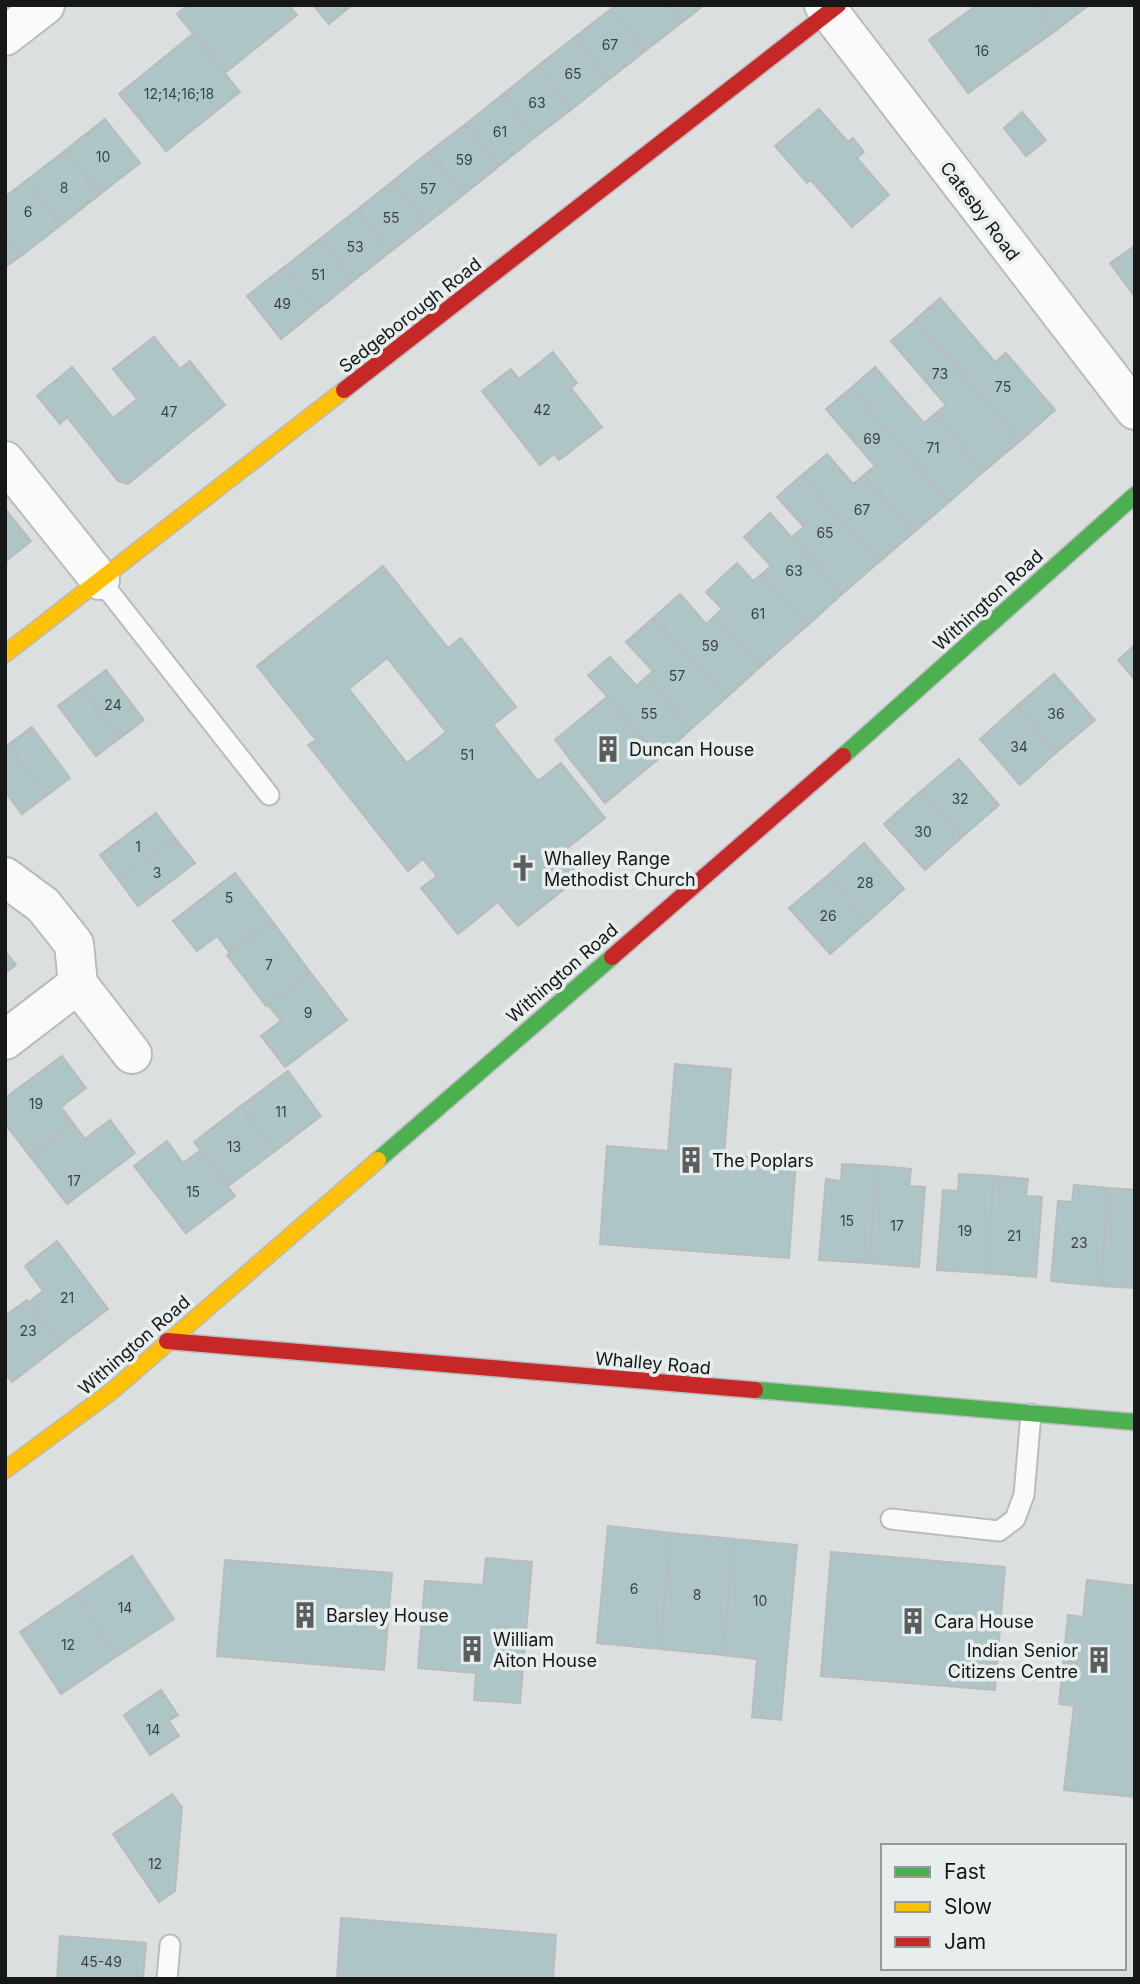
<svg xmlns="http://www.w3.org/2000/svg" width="1140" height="1984" font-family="Inter,sans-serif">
<rect width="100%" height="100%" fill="#dcdfe0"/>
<path fill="#aec5c8" stroke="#b9bcbc" stroke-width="2" fill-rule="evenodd" d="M188 5H289L297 15 225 73 177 14Z
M313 5H352L329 24Z
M616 5H667L681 23 645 51 611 9Z
M667 5H704L681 23Z
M977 5H1036L1055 31 968 93 929 40Z
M1036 5H1089L1055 31Z
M611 9 645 51 608 80 575 37Z
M193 34 240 92 166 151 119 94Z
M575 37 608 80 572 109 538 66Z
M538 66 572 109 535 137 502 95Z
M502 95 535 137 499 166 466 124Z
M819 109 848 142 853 138 864 152 857 158 889 195 852 227 811 180 807 183 775 146Z
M1022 112 1046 140 1026 156 1004 128Z
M105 119 140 163 100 194 66 150Z
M466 124 499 166 463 195 429 152Z
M66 150 100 194 61 225 27 180Z
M429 152 463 195 426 224 393 181Z
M27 180 61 225 22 255 5 234V197Z
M393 181 426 224 390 252 357 210Z
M357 210 390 252 353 281 320 239Z
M5 234 22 255 5 267Z
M320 239 353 281 317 310 283 268Z
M1135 246V297L1110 263Z
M283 268 317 310 281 339 247 296Z
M940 298 995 362 1006 353 1055 410 1020 441 915 320Z
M916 320 1020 441 984 471 935 414 946 405 891 341Z
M154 337 180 369 190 361 225 405 128 484 118 481 67 417 60 424 37 396 72 367 113 418 137 399 113 369Z
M553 352 577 383 571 388 602 427 559 460 554 454 540 465 482 391 511 369 519 379Z
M875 367 924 423 935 414 984 471 949 502 851 388Z
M851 388 949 502 913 533 864 475 875 466 826 409Z
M827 454 853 484 864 475 913 533 878 563 802 475Z
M802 475 878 563 842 594 792 537 804 527 777 497Z
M5 509 31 541 5 562Z
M770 513 842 594 808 625 762 574 771 566 744 537Z
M737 563 753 581 762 574 808 625 760 667 715 616 722 609 706 592Z
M383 566 448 648 461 638 516 707 493 725 538 781 561 763 605 818 561 853 579 877 518 926 498 902 458 934 421 888 437 876 423 859 408 871 308 745 316 740 257 666ZM387 658 446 732 407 763 349 689Z
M680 594 706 624 715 616 760 667 726 698 653 618Z
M653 618 726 698 691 729 645 678 653 671 626 642Z
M1135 645V680L1118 660Z
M610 657 637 686 645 678 691 729 661 757 588 675Z
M106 670 144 720 120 738 82 688Z
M1054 674 1095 720 1057 752 1017 706Z
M82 688 120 738 96 756 58 706Z
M607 697 661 757 605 803 555 740Z
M1017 706 1057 752 1020 785 980 739Z
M32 727 70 778 46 796 8 745Z
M8 745 46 796 22 814 5 792V748Z
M959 759 999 805 962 837 921 791Z
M921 791 962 837 925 870 884 824Z
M156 813 175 838 119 880 100 855Z
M175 838 195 863 138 906 119 880Z
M864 843 904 889 867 922 827 876Z
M235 873 272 921 230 953 217 936 197 951 173 921Z
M827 876 867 922 830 954 789 908Z
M272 921 310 972 266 1006 227 955Z
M5 951 16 965 5 973Z
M310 972 347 1020 285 1067 261 1036 281 1021 268 1005Z
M62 1056 86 1088 61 1107 73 1123 30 1156 5 1124V1098Z
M675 1064 731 1069 724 1155 796 1161 789 1258 600 1244 607 1146 668 1151Z
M288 1071 321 1116 275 1151 241 1106Z
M241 1106 275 1151 228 1186 194 1142Z
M110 1120 135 1153 67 1204 30 1156 73 1123 85 1139Z
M167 1141 183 1163 201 1150 235 1196 186 1233 134 1166Z
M842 1164 877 1166 869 1263 819 1260 826 1179 841 1181Z
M877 1166 911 1169 909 1186 925 1187 919 1267 869 1263Z
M959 1174 994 1176 986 1273 937 1270 943 1190 958 1191Z
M994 1176 1028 1179 1026 1196 1042 1197 1036 1277 986 1273Z
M1074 1185 1108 1188 1101 1286 1051 1281 1058 1201 1072 1202Z
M1108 1188 1135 1190V1288L1101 1286Z
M57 1241 108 1309 60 1345 29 1302 43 1291 25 1266Z
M27 1300 60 1345 12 1382 5 1373V1316Z
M608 1526 671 1533 660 1649 597 1643Z
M671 1533 734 1539 723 1655 660 1649Z
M734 1539 797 1545 781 1720 752 1717 757 1659 723 1655Z
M831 1552 1005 1567 995 1690 821 1676Z
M132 1556 174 1619 117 1656 76 1594Z
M486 1558 532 1562 520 1703 474 1700 476 1673 418 1668 425 1581 483 1585Z
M225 1560 392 1573 384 1670 217 1656Z
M1087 1580 1135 1586V1797L1064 1790 1074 1706 1059 1704 1068 1615 1083 1617Z
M76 1594 117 1656 61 1694 20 1632Z
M161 1690 178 1715 169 1721 179 1736 150 1755 124 1715Z
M172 1794 182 1807 175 1891 159 1902 113 1834Z
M341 1918 556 1935 553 1979H337Z
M60 1936 146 1943 143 1979H57Z"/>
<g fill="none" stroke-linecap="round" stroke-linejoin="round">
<defs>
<path id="lane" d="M100 580 269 795
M891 1519 999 1531 1015 1519 1024 1495 1031 1414
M167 1979 170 1945"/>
<path id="street" d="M824 5 1135 410
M5 36 45 5
M5 461 100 580
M5 877 43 905 74 944 78 984 5 1040
M78 984 132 1054"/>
<path id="fast" d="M843 756 1135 495
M378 1160 612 957
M755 1390 1135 1422"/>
<path id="slow" d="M5 654 344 390
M5 1470 112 1391 378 1160"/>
<path id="jam" d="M344 390 838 5
M612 957 843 756
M167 1341 755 1390"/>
</defs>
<use href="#lane" stroke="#b9bbbc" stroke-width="23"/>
<use href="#street" stroke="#b9bbbc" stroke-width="42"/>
<use href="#fast" stroke="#b9bbbc" stroke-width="19"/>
<use href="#slow" stroke="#b9bbbc" stroke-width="19"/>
<use href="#jam" stroke="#b9bbbc" stroke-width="19"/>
<use href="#lane" stroke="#fafafa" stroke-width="19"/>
<use href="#street" stroke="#fafafa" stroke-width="38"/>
<use href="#fast" stroke="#4caf50" stroke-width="16"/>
<use href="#slow" stroke="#ffc107" stroke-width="16"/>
<use href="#jam" stroke="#c62828" stroke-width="16"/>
</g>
<defs>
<symbol id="building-bare" viewBox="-9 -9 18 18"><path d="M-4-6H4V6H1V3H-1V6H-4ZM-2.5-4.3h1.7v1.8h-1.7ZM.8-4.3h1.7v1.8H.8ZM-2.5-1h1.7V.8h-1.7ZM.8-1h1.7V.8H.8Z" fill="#5b5e5e" stroke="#e8eeee" stroke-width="2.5" paint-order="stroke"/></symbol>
<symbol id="church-bare" viewBox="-9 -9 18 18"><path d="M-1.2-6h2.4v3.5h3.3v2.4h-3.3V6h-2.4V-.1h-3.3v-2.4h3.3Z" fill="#5b5e5e" stroke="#e8eeee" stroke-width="2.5" paint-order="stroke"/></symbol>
</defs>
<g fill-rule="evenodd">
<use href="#building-bare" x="589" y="730" width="38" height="38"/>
<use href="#church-bare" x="504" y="849" width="38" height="38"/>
<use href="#building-bare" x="672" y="1141" width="38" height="38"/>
<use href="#building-bare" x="286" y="1596" width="38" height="38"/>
<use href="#building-bare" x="894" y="1602" width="38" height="38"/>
<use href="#building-bare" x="453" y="1630" width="38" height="38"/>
<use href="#building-bare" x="1080" y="1641" width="38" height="38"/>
</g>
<g text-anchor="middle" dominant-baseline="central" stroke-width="7" stroke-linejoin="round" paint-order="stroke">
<g font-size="14" fill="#3c4344">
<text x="610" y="44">67</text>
<text x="982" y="50">16</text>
<text x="573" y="73">65</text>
<text x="179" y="93">12;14;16;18</text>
<text x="537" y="102">63</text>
<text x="500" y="131">61</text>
<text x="103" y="156">10</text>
<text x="464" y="159">59</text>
<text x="64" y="187">8</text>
<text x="428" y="188">57</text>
<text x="28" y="211">6</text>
<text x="391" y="217">55</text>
<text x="355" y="246">53</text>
<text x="318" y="274">51</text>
<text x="282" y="303">49</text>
<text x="940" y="373">73</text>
<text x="1003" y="386">75</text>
<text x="542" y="409">42</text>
<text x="169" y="411">47</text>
<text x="872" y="438">69</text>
<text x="933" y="447">71</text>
<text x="862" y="509">67</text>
<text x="825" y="532">65</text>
<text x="794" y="570">63</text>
<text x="758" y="613">61</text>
<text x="710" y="645">59</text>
<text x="677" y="675">57</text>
<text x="113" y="704">24</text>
<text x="649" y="713">55</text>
<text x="1056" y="713">36</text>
<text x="1019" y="746">34</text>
<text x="467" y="754">51</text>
<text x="960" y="798">32</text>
<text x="923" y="831">30</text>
<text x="138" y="846">1</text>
<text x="157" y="872">3</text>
<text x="865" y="882">28</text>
<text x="229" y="897">5</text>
<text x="828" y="915">26</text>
<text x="269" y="964">7</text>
<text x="308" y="1012">9</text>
<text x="36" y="1103">19</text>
<text x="281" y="1111">11</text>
<text x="234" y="1146">13</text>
<text x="74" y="1180">17</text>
<text x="193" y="1191">15</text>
<text x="847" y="1220">15</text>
<text x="897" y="1225">17</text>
<text x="965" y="1230">19</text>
<text x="1014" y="1235">21</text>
<text x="1079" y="1242">23</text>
<text x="67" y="1297">21</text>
<text x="28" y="1330">23</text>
<text x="634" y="1588">6</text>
<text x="697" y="1594">8</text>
<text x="760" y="1600">10</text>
<text x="125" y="1607">14</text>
<text x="68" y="1644">12</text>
<text x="153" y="1729">14</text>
<text x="155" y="1863">12</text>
<text x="101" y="1961">45-49</text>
</g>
<g font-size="18" fill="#161818" stroke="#e8eeee">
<text transform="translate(980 211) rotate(53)">Catesby Road</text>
<text transform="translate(410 315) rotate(-38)">Sedgeborough Road</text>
<text transform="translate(988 600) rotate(-42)">Withington Road</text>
<text transform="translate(562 973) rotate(-41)">Withington Road</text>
<text transform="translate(134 1345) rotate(-41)">Withington Road</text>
<text transform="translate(653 1363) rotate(5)">Whalley Road</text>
</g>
<g font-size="18" fill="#161818" stroke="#e8eeee" text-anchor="start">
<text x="629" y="749">Duncan House</text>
<text x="544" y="858">Whalley Range<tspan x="544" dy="21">Methodist Church</tspan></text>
<text x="712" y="1160">The Poplars</text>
<text x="326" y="1615">Barsley House</text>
<text x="934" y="1621">Cara House</text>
<text x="493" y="1639">William<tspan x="493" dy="21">Aiton House</tspan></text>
<text x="1078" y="1650" text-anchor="end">Indian Senior<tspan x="1078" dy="21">Citizens Centre</tspan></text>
</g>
</g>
<rect width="1140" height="1984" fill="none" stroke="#161818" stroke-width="14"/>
<rect x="881" y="1844" width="245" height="126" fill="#e8eeee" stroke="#949898" stroke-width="2"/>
<rect x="895" y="1867" width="35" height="10" fill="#4caf50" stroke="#949898" stroke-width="2"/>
<text x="944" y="1879" font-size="21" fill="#161818">Fast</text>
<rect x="895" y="1902" width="35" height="10" fill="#ffc107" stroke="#949898" stroke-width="2"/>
<text x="944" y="1914" font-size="21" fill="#161818">Slow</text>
<rect x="895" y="1937" width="35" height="10" fill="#c62828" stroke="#949898" stroke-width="2"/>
<text x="944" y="1949" font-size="21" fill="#161818">Jam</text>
</svg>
